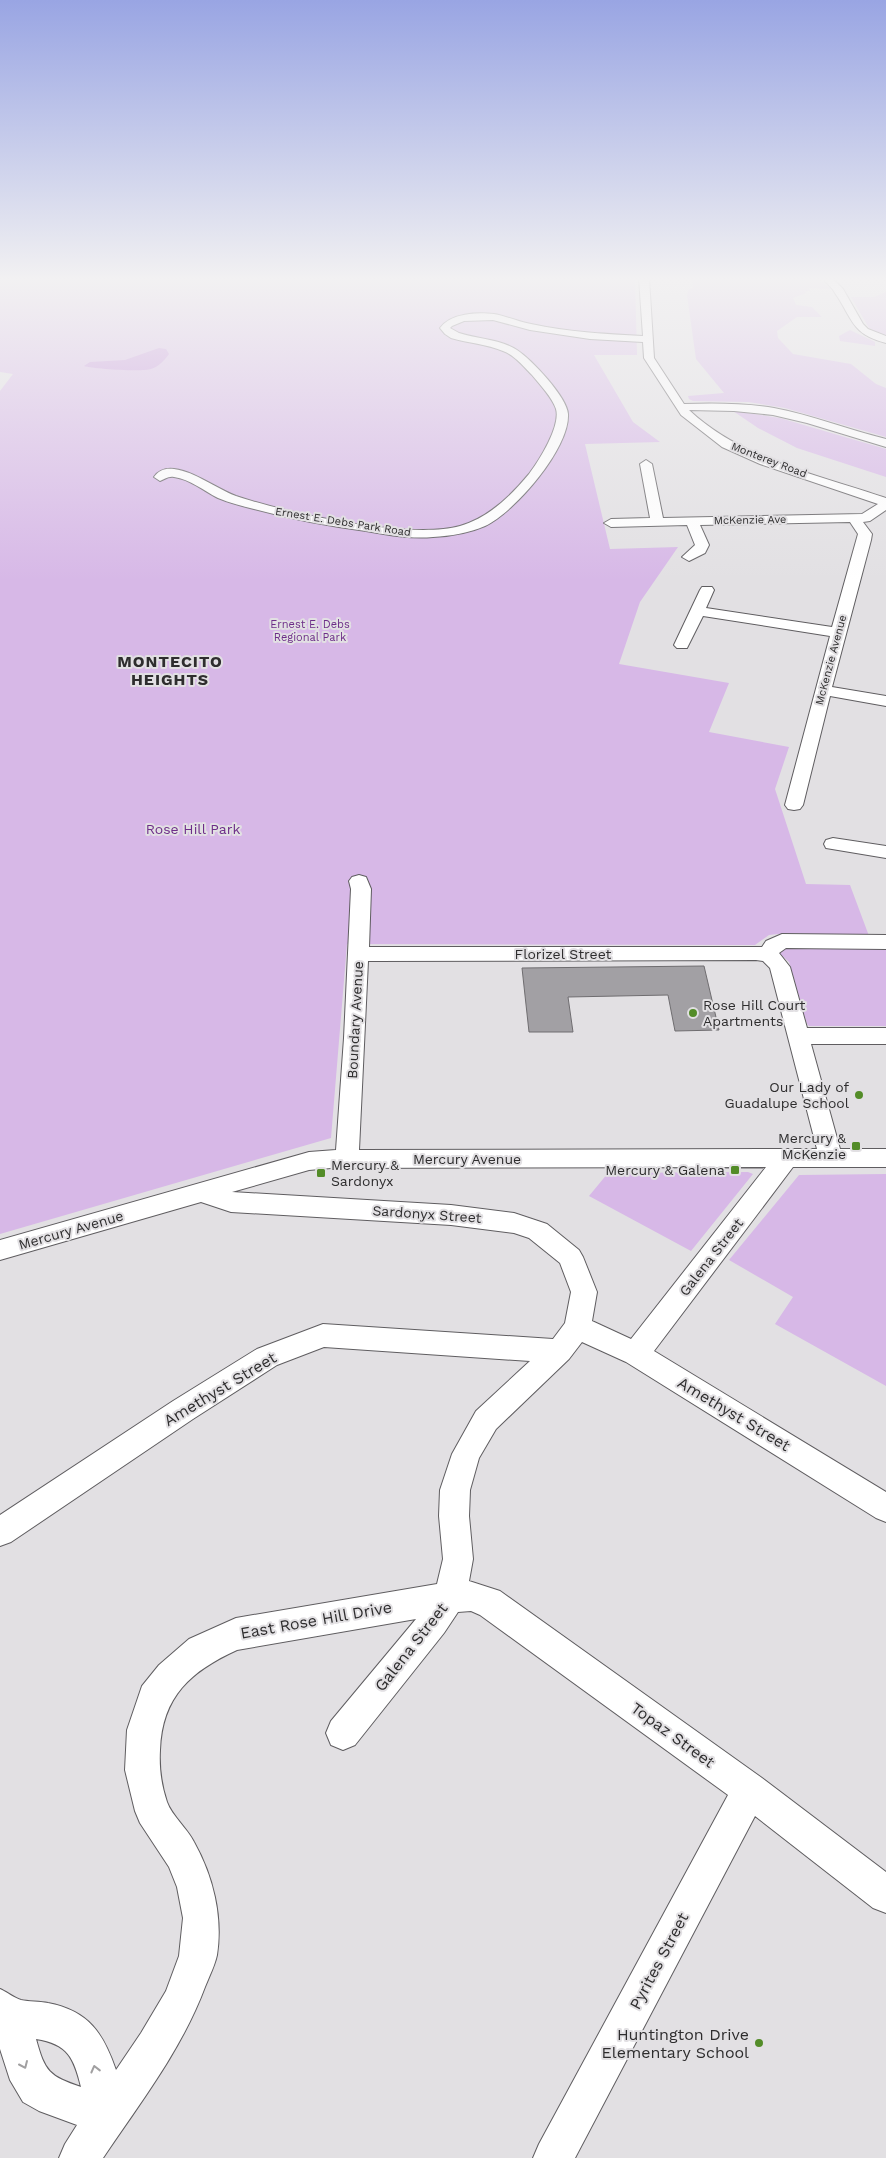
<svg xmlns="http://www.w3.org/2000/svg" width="886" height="2158" font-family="'Work Sans',sans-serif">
<rect width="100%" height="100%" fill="#e2e0e3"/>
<path fill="#d7b8e7" d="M0 278H635L637 355H594L633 422 660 442 585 444 610 549 678 547 640 602 619 664 729 683 709 732 789 747 775 789 806 884 850 885 869 936 787 933 769 935 755 945H746L347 944 331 1138 0 1234V391L13 374 0 372Z
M692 278H817L831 289 809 288 810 291H805L806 293 793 298 796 305 812 307 822 317H797L777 331 778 338 793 354 851 364 876 384 886 388V437L785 408 748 402 693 401 689 399 688 396 724 393 696 359 687 295 689 289 693 288Z
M886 292V337L869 328 851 297H874Z
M850 330 875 342V346L840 341 839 336Z
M733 411 780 418 886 449V477L797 448 758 428Z
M779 945 886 946V1026H809L807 1024 789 962 777 951Z
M748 1172 753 1174 691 1251 589 1196 608 1173Z
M886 1174V1386L775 1324 793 1297 729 1260 799 1175Z"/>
<path fill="#c48fdc" d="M159 348 166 349 169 354C165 360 158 367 151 369 142 372 94 369 84 366L90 362 125 360Z"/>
<path fill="#a2a0a4" stroke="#6f6d70" d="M704 966 719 1030 675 1031 668 995 568 997 573 1032H529L522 968Z"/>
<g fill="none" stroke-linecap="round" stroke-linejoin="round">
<defs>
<path id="minor" d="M639 278H649L654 358 684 404C714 403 744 403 774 408 812 415 848 430 886 439V447L807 423 773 415 734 411 689 410C742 460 819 475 886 498V510L870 521 863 522 872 534 871 540 832 687 886 696V706L830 696 803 805 800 809 794 810 788 809 785 805 830 636 703 616 687 648H677L674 645 700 590 702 587H712L714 590 706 608 832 627 858 534 850 522 700 525 709 545 705 553 689 561 682 557 695 545 687 525 611 527 604 523 611 519 650 518 640 464 646 460 652 464 663 518 862 514 878 504 760 464 722 447 681 415 644 358 643 342 590 339 530 330 493 320 464 321 452 326 450 328 459 333C477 339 500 339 517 350 531 359 567 397 568 414 570 448 515 512 485 526 469 533 451 536 433 537 411 539 388 535 366 531 328 526 291 519 254 509 242 506 230 503 218 498 204 491 190 479 174 477 168 476 165 479 160 481L154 477C159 470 165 468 174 469 196 472 215 488 236 496 287 513 409 540 460 526 488 518 511 496 529 474 539 461 561 426 556 409 552 397 540 385 532 375 523 366 514 355 503 351 487 344 468 343 451 338L445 334 440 328C451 313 477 312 494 314 506 316 519 322 531 324 568 332 605 334 643 336Z
M822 278H832L843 289 863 324 868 329 886 336V343C851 334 853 319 835 293 832 287 826 283 822 278Z
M833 838 886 846V858L826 848 824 844 826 840Z
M359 875 366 877 371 889 369 947H762L766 941 782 934 886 935V949L786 948 779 953 790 967 807 1028H886V1044H811L840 1149H886V1167H793L654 1351 886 1492V1522L876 1518 626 1362 582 1342 569 1359 496 1429 479 1458 470 1490 469 1516 473 1559 469 1581 500 1591 762 1778 886 1872V1913L873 1908 755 1816 575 2158H533L539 2144 728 1795 480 1615 471 1611 458 1612 444 1633 355 1745 343 1750 331 1745 326 1733 331 1721 416 1619 237 1650C191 1671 162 1696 160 1750 159 1768 161 1784 167 1802 172 1816 187 1828 194 1842 213 1876 223 1916 217 1955 215 1965 209 1977 205 1987 182 2049 140 2103 103 2158H59L65 2144 77 2125 39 2111 23 2102 10 2080 0 2049V1989C7 1992 14 1998 21 2000 29 2002 39 2001 48 2003 89 2011 103 2033 116 2070L141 2033 166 1991 179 1956 183 1918 177 1887 169 1867 140 1823 135 1811 125 1770 127 1730 142 1686 159 1665 189 1639 236 1618 437 1584 443 1559 439 1516 440 1490 452 1454 476 1411 530 1361 324 1347 277 1365 193 1419 11 1542 0 1546V1515L173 1401 257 1349 323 1324 553 1339 565 1323 571 1292 560 1263 529 1238 514 1233 451 1225 231 1212 201 1202 0 1260V1240L309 1152 336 1150 344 1038 351 889 349 881 352 877ZM756 960 763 961 770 968 817 1149 359 1150 368 961ZM766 1167 631 1339 592 1321 597 1292 583 1257 579 1250 547 1224 514 1213 451 1205 232 1192 309 1170 331 1168ZM36 2039C68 2044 74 2058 81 2087 49 2076 45 2072 36 2039Z"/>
</defs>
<use href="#minor" stroke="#5f5d60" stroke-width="2"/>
<use href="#minor" fill="#fff" fill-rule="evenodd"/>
</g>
<defs><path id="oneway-chevron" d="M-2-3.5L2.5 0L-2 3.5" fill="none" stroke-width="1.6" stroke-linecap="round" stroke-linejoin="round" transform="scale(1.25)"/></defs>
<g stroke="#a1a0a1">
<use href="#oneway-chevron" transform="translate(24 2065) rotate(66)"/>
<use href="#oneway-chevron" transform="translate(95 2069) rotate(-104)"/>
</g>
<linearGradient id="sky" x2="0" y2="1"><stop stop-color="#99a5e3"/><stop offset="0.48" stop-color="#f2f1f2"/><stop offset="1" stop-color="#f2f1f2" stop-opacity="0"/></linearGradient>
<rect width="886" height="581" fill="url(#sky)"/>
<g fill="#538c28" stroke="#e2e0e3" stroke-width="2">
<circle cx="693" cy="1013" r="5"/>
<circle cx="859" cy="1095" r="5"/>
<rect x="851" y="1141" width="10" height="10" rx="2.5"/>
<rect x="730" y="1165" width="10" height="10" rx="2.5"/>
<rect x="316" y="1168" width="10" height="10" rx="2.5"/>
<circle cx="759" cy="2043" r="5"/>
</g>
<g text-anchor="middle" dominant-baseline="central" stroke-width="4" stroke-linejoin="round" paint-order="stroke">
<g font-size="11" fill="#2e2d2e" stroke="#e2e0e3">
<text transform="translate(769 460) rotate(21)">Monterey Road</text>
<text transform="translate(750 520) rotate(-1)">McKenzie Ave</text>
<text transform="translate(343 522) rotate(9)">Ernest E. Debs Park Road</text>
<text transform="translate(831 660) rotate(-75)">McKenzie Avenue</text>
</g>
<g font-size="11" fill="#6d2d88" stroke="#e2e0e3">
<text x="310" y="624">Ernest E. Debs<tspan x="310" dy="13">Regional Park</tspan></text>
</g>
<g font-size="14" fill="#6d2d88" stroke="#e2e0e3">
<text x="193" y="829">Rose Hill Park</text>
</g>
<g font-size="14" fill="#2e2d2e" stroke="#e2e0e3">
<text x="563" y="954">Florizel Street</text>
<text transform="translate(355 1020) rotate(-87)">Boundary Avenue</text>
<text x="467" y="1159">Mercury Avenue</text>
<text transform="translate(427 1214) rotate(4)">Sardonyx Street</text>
<text transform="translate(71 1230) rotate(-16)">Mercury Avenue</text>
<text transform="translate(711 1257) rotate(-52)">Galena Street</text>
</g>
<g font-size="14" fill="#2e2d2e" stroke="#e2e0e3" text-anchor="end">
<text x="703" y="1005" text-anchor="start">Rose Hill Court<tspan x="703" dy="16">Apartments</tspan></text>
<text x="849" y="1087">Our Lady of<tspan x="849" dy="16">Guadalupe School</tspan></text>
<text x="846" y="1138">Mercury &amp;<tspan x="846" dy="16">McKenzie</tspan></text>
<text x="331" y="1165" text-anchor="start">Mercury &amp;<tspan x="331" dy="16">Sardonyx</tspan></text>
<text x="725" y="1170">Mercury &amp; Galena</text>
</g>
<g font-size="16" font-weight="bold" letter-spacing="1" fill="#2e2d2e" stroke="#e2e0e3">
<text x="170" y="661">MONTECITO<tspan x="170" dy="18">HEIGHTS</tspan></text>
</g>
<g font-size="16" fill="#2e2d2e" stroke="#e2e0e3">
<text transform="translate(220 1389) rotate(-31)">Amethyst Street</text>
<text transform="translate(734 1414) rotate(31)">Amethyst Street</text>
<text transform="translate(316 1620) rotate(-10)">East Rose Hill Drive</text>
<text transform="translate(411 1647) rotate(-52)">Galena Street</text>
<text transform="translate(673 1735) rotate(36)">Topaz Street</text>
<text transform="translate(659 1961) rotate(-62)">Pyrites Street</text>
</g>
<g font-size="16" fill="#2e2d2e" stroke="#e2e0e3" text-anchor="end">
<text x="749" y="2034">Huntington Drive<tspan x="749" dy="18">Elementary School</tspan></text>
</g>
</g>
</svg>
